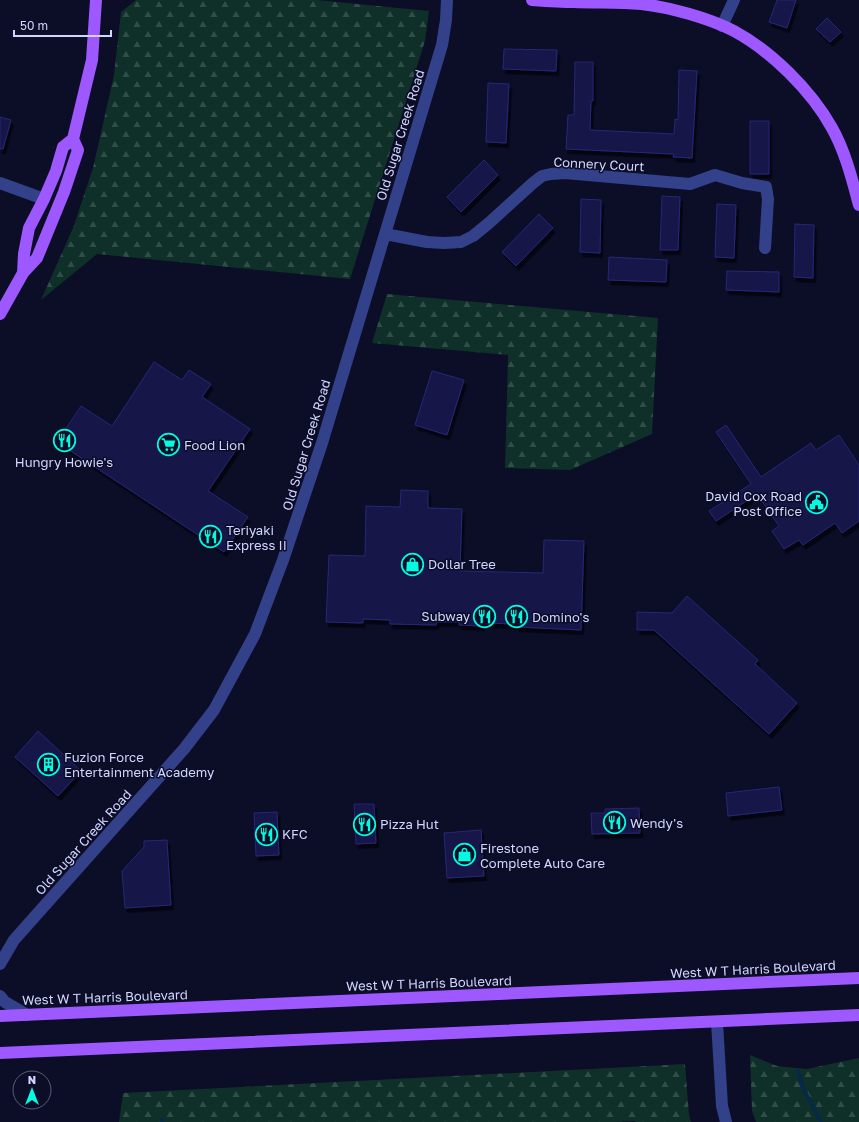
<svg xmlns="http://www.w3.org/2000/svg" width="859" height="1122" font-family="'Golos Text',sans-serif">
<defs>
<pattern id="forest-firs" width="22" height="20" patternUnits="userSpaceOnUse"><rect width="22" height="20" fill="#0f3028"/><path d="M5 1l3.5 6h-7zM16 11l3.5 6h-7z" fill="#314d48"/></pattern>
<filter id="shadow"><feDropShadow dx="2.5" dy="4.5" stdDeviation="0" flood-color="#0009"/></filter>
</defs>
<rect width="100%" height="100%" fill="#0c0d26"/>
<path fill="url(#forest-firs)" d="M136 0H317L429 11 425 41 350 279 97 254 41 300 73 228 93 168 114 75 121 12Z
M387 294 658 318 652 434 570 470 505 468 508 355 372 343Z
M750 1055 777 1066 807 1069 859 1058V1122H756L752 1111Z
M685 1064 689 1115 691 1122H636L634 1121 615 1122H119L123 1093Z"/>
<g fill="none" stroke-linecap="round" stroke-linejoin="round">
<path stroke="#052a47" stroke-width="4" d="M798 1071 804 1090 821 1122
M162 1122V1120"/>
</g>
<path fill="#161749" stroke="#262777" filter="url(#shadow)" d="M777 0H796L787 28 769 22Z
M827 18 841 32 830 42 816 29Z
M504 49 557 50 556 71 503 69Z
M575 62H593V101H591L590 130 674 134 675 119 678 120 679 70 697 71 692 158 673 157 674 154 566 149 568 115H574Z
M488 83 509 84 506 143 486 142Z
M0 117 11 120 3 149H0Z
M750 121H769V174H750Z
M484 160 498 175 461 212 447 197Z
M662 196 680 197 678 250H660Z
M581 199 601 200 600 253 580 252Z
M717 204 736 205 734 258 715 257Z
M539 214 553 228 516 266 502 252Z
M795 224 814 225 813 278 794 277Z
M609 257 667 260 666 282 608 280Z
M727 271 779 272V292L726 290Z
M154 362 182 380 189 370 211 384 202 397 250 429 208 491 248 517 224 552 57 442 81 406 112 426Z
M432 371 464 380 447 435 415 425Z
M726 425 761 477 811 443 816 450 839 435 859 465V521L842 533 835 523 803 545 799 540 784 549 772 531 779 526 757 494 716 521 709 511 751 484 716 432Z
M401 490 428 491V508L462 509 460 571 543 573 544 540 584 541 581 630 517 627V624L482 623V626L459 625V622H437L436 625 390 624V620L363 619V623L326 622 329 555 365 556 366 506 400 507Z
M687 596 758 660 755 664 797 703 769 734 654 630H637V612L672 613Z
M38 731 81 771 58 796 15 757Z
M779 787 782 810 728 816 726 793Z
M354 804H374L376 843 356 844Z
M639 808 640 833 592 834 591 813H605V809Z
M277 812 279 855 256 856 254 813Z
M481 830 484 876 447 878 444 833Z
M167 840 171 905 125 908 122 871 144 847V841Z"/>
<g fill="none" stroke-linecap="round" stroke-linejoin="round">
<path stroke="#32418a" stroke-width="12" d="M722 26 734 0
M0 183 44 199
M385 234 427 242 444 243 461 242 473 236 489 223 533 183 542 176 551 174 565 173 690 184 715 175 742 183 766 187 768 199 765 248
M0 964 14 940 184 749 214 710 255 634 283 560 322 443 442 45 446 20 447 0
M0 996 5 1002 27 1015
M717 1022 722 1106 726 1122"/>
<path stroke="#9e58ff" stroke-width="12" d="M532 0C546 1 560 2 574 2 596 3 619 2 641 4 669 7 709 18 734 31 771 51 811 90 832 128 845 151 852 179 859 205
M23 273 24 254 29 228 44 199 56 171 63 147 73 139
M0 314 23 273 37 258 64 192 78 150 73 139 92 60 96 0
M0 1016 859 978
M0 1053 859 1015"/>
</g>
<defs>
<symbol id="restaurant-ring" viewBox="-11 -11 22 22"><circle r="9.5" fill="#0c0d26" stroke="#00fce1" stroke-width="1.5"/><path d="M-5-6h1v4h1v-4h1v4h1v-4h1v5L-1.5 .5V6h-2V.5L-5-1ZM5-6V6H3V1.5H1.5Q1.5-4 5-6Z" fill="#00fce1"/></symbol>
<symbol id="supermarket-ring" viewBox="-11 -11 22 22"><circle r="9.5" fill="#0c0d26" stroke="#00fce1" stroke-width="1.5"/><path d="M-6-5.5h2.5l.6 2H6L4.5 2H-2.5L-4.4-4H-6ZM-1.5 3.2a1.3 1.3 0 1 0 .1 0ZM3 3.2a1.3 1.3 0 1 0 .1 0Z" fill="#00fce1"/></symbol>
<symbol id="civic-ring" viewBox="-11 -11 22 22"><circle r="9.5" fill="#0c0d26" stroke="#00fce1" stroke-width="1.5"/><path d="M-.6-6.5H3V-4.5H.6V-3L4-1V1h2V6H-6V1h2V-1L-.6-3ZM-1.2 2.5V6h2.4V2.5Z" fill="#00fce1"/></symbol>
<symbol id="shop-ring" viewBox="-11 -11 22 22"><circle r="9.5" fill="#0c0d26" stroke="#00fce1" stroke-width="1.5"/><path d="M-5-2.5h2.3a2.7 3.5 0 0 1 5.4 0H5L5.5 6h-11ZM-1.5-2.5h3a1.5 2.3 0 0 0-3 0Z" fill="#00fce1"/></symbol>
<symbol id="building-ring" viewBox="-11 -11 22 22"><circle r="9.5" fill="#0c0d26" stroke="#00fce1" stroke-width="1.5"/><path d="M-4-6H4V6H1V3H-1V6H-4ZM-2.5-4.3h1.7v1.8h-1.7ZM.8-4.3h1.7v1.8H.8ZM-2.5-1h1.7V.8h-1.7ZM.8-1h1.7V.8H.8Z" fill="#00fce1"/></symbol>
</defs>
<g fill-rule="evenodd">
<use href="#restaurant-ring" x="52" y="428" width="25" height="25"/>
<use href="#supermarket-ring" x="156" y="432" width="25" height="25"/>
<use href="#civic-ring" x="804" y="490" width="25" height="25"/>
<use href="#restaurant-ring" x="198" y="524" width="25" height="25"/>
<use href="#shop-ring" x="400" y="552" width="25" height="25"/>
<use href="#restaurant-ring" x="472" y="604" width="25" height="25"/>
<use href="#restaurant-ring" x="504" y="604" width="25" height="25"/>
<use href="#building-ring" x="36" y="752" width="25" height="25"/>
<use href="#restaurant-ring" x="602" y="810" width="25" height="25"/>
<use href="#restaurant-ring" x="352" y="812" width="25" height="25"/>
<use href="#restaurant-ring" x="254" y="822" width="25" height="25"/>
<use href="#shop-ring" x="452" y="842" width="25" height="25"/>
</g>
<g text-anchor="middle" dominant-baseline="central" stroke-width="3" stroke-linejoin="round" paint-order="stroke">
<g font-size="13" fill="#d1d5ff" stroke="#0c0d26">
<text transform="translate(400 135) rotate(-73)">Old Sugar Creek Road</text>
<text transform="translate(599 164) rotate(3)">Connery Court</text>
<text transform="translate(306 445) rotate(-73)">Old Sugar Creek Road</text>
<text transform="translate(83 842) rotate(-48)">Old Sugar Creek Road</text>
<text transform="translate(753 969) rotate(-3)">West W T Harris Boulevard</text>
<text transform="translate(429 983) rotate(-2)">West W T Harris Boulevard</text>
<text transform="translate(105 997) rotate(-2)">West W T Harris Boulevard</text>
</g>
<g font-size="13" fill="#d1d5ff" stroke="#0c0d26" text-anchor="start">
<text x="184" y="445">Food Lion</text>
<text x="64" y="462" text-anchor="middle">Hungry Howie's</text>
<text x="802" y="496" text-anchor="end">David Cox Road<tspan x="802" dy="15">Post Office</tspan></text>
<text x="226" y="530">Teriyaki<tspan x="226" dy="15">Express II</tspan></text>
<text x="428" y="564">Dollar Tree</text>
<text x="470" y="616" text-anchor="end">Subway</text>
<text x="532" y="617">Domino's</text>
<text x="64" y="757">Fuzion Force<tspan x="64" dy="15">Entertainment Academy</tspan></text>
<text x="630" y="823">Wendy's</text>
<text x="380" y="824">Pizza Hut</text>
<text x="282" y="834">KFC</text>
<text x="480" y="848">Firestone<tspan x="480" dy="15">Complete Auto Care</tspan></text>
</g>
</g>
<g transform="translate(32 1090)"><circle r="19" fill="#0c0d26" stroke="#5b5d7d"/>
<path d="M0-3L7 15L0 10L-7 15Z" fill="#00fce1"/>
<text y="-6" font-size="11" font-weight="bold" text-anchor="middle" fill="#d1d5ff">N</text>
</g>
<path d="M14 30v6h97v-6" fill="none" stroke="#d1d5ff" stroke-width="2"/>
<text x="20" y="30" font-size="12" fill="#d1d5ff" stroke="#0c0d26" stroke-width="3" paint-order="stroke">50 m</text>
</svg>
